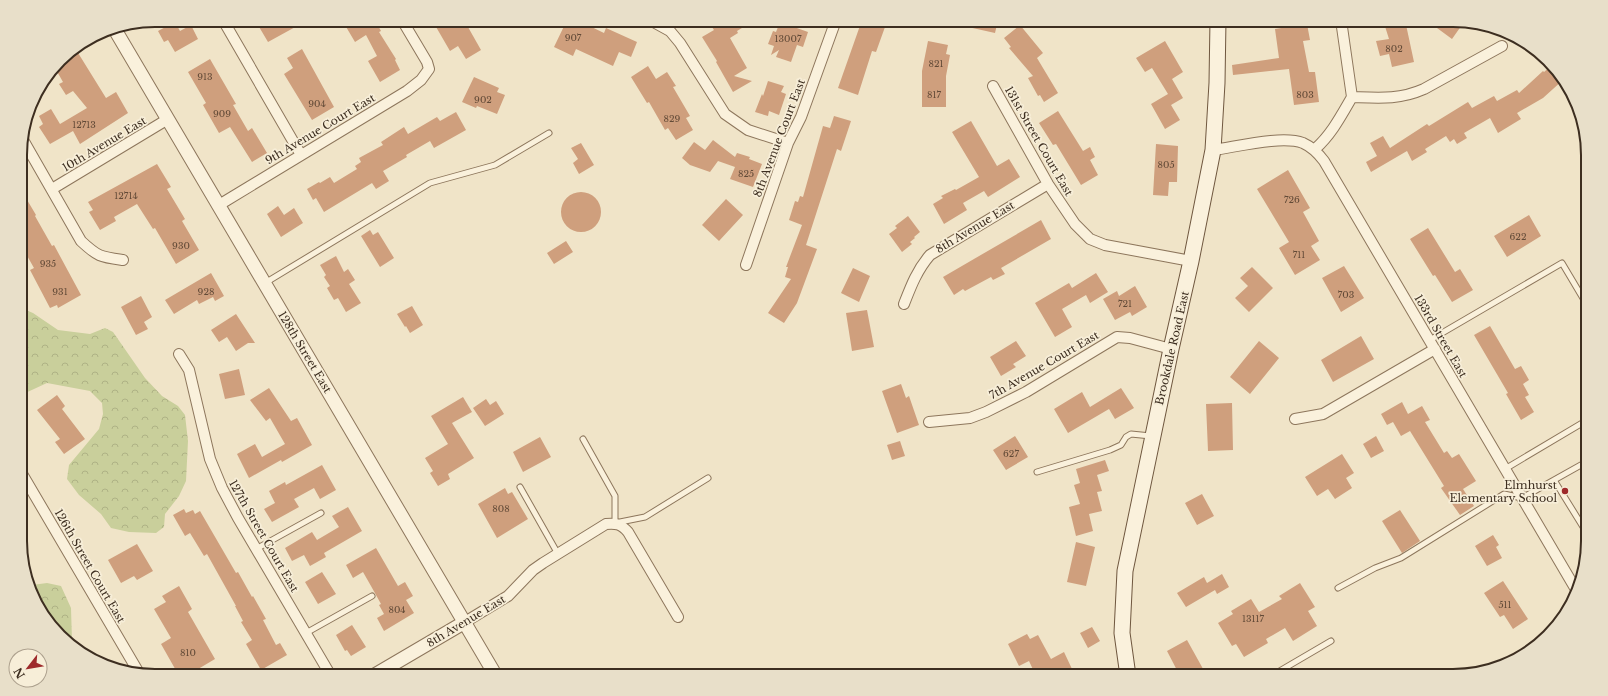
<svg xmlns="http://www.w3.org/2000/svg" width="1608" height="696" font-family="'Libre Baskerville',serif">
<defs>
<pattern id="forest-crowns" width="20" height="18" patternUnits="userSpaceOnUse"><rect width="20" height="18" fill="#c9cf9b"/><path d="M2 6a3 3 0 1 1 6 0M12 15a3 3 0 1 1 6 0" fill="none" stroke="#aeb285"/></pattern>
</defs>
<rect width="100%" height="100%" fill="#f0e4c8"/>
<path fill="url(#forest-crowns)" d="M21 308 33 313 58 330 90 334 105 328 113 332 145 378 162 396 178 406 185 415 188 441 186 481 179 496 165 514 164 527 156 533 129 532 111 528 101 514 79 495 67 479 69 465 99 429 103 414 102 403 90 391 47 383 21 395Z
M47 583 61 586 71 608 72 641 48 623 32 585Z"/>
<path fill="#cf9f7d" d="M255 20H308L268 42Z
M342 20H375L381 31 379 32 396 59 395 60 400 70 380 82 368 61 377 56 366 35 355 42Z
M432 20H464L481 50 466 59 458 46 450 51Z
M567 20H577L604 33 606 28 637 42 631 57 619 52 613 66 576 49 573 56 554 47Z
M707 20H755L737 31 738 33 730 38 747 68 734 76 752 81 733 92 716 62 717 61 702 37 714 30Z
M862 20 885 27 876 52 872 51 858 95 838 88Z
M959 20H998L995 33 959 25Z
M1383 20H1405L1414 62 1392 67 1389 54 1380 56 1376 41 1389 39Z
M1442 20H1453L1464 22 1452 39 1437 28Z
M175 22 180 31 191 25 198 39 175 52 168 40 164 42 158 31Z
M780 22 808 32 803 47 797 45 791 62 776 57 779 50 771 55 774 46 768 44 773 31 776 32Z
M1307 24 1310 40 1303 41 1309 72H1315L1319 102 1294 105 1289 69 1233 75 1232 65 1279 58 1275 29Z
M1020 25 1043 53 1037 58 1058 93 1044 102 1040 95 1038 96 1028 78 1033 76 1009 48 1011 47 1004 38Z
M928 41 948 45 946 54 950 55 946 76V107H922V71Z
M1165 41 1183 72 1172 79 1183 98 1171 105 1180 120 1165 129 1151 104 1168 94 1152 68 1145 72 1136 58Z
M75 48 106 98 116 92 128 113 80 144 73 131 50 144 39 127 43 124 39 116 51 109 60 124 87 108 73 91 66 95 59 84 63 82 55 68 66 54Z
M302 49 334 107 312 120 284 74 293 68 287 58Z
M210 59 236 104 233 105 248 131 252 128 267 153 252 162 230 127 219 133 203 105 206 103 188 72Z
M648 66 656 79 667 72 676 86 673 87 690 116 686 118 693 130 676 140 668 128 665 130 649 102 647 103 631 77Z
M1551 66 1561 75 1563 80 1543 98 1517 113 1521 119 1498 133 1490 118 1464 133 1467 138 1457 144 1454 139 1450 142 1446 136 1425 149 1427 152 1412 161 1407 151 1371 172 1366 162 1377 156 1370 143 1383 136 1390 148 1427 124 1429 126 1468 102 1472 108 1494 96 1497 101 1517 90 1519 93 1543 71 1544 72Z
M474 77 499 88 497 92 505 95 497 114 477 106 476 108 462 102Z
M768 81 784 86 781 92 786 94 779 115 769 111 768 116 755 112 762 94 763 96Z
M1058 111 1083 151 1090 147 1095 157 1090 160 1098 175 1081 185 1056 144 1053 145 1039 123Z
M456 112 466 130 434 148 430 141 406 155 407 157 383 171 389 181 376 189 372 183 324 212 316 198 313 200 307 189 319 182 320 183 330 177 334 183 357 169 355 166 361 162 359 158 383 145 381 142 404 127 408 134 437 117 440 121Z
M834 116 851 121 841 151 837 149 806 245 817 249 797 303 784 323 768 313 791 279 785 277 788 267H786L802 225 789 220 795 201 798 202 800 196 803 197 823 126 830 128Z
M971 121 997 166 1009 159 1020 177 988 197 984 191 963 203 967 210 944 224 933 204 943 198 941 196 955 189 956 190 979 177 952 132Z
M713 140 735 157 737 153 750 157 749 159 762 164 753 187 730 179 735 167 718 161 710 172 690 165 682 158 694 142 705 150Z
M581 143 594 165 579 174 573 163 578 159 571 148Z
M1156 144 1178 146 1177 182H1169L1168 196 1153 195Z
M157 164 171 187 167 189 185 219 182 221 199 250 176 264 155 228 153 229 137 204 114 217 116 221 100 230 89 212 93 210 88 202Z
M1288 170 1310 208 1303 212 1319 241 1311 246 1320 260 1295 275 1279 248 1289 242 1257 189Z
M20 188 36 215 35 216 52 246 54 245 81 295 58 308 57 305 50 308 30 270 34 268 21 245Z
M561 212a20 20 0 1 1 40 0a20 20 0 1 1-40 0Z
M726 199 743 215 719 241 702 225Z
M278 206 284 215 294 208 303 223 281 237 267 214Z
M1529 215 1541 236 1507 257 1494 236Z
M908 216 920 232 914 237 915 238 910 242 912 244 902 252 889 234 897 228 895 226Z
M1041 220 1051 239 1001 268 1005 274 993 280 991 277 965 291 963 289 954 295 943 277Z
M1428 228 1455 272 1460 269 1473 290 1452 302 1435 275 1433 276 1410 239Z
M370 230 373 235 378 232 394 258 380 267 361 236Z
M566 241 573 252 554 264 547 253Z
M336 256 344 272 348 269 355 280 349 284 361 303 346 312 338 298 334 300 327 288 330 286 324 277 326 275 320 265Z
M1344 266 1364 298 1341 312 1322 278Z
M1252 267 1273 288 1249 312 1235 298 1248 286 1240 278Z
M853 268 870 276 859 302 841 293Z
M211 273 224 296 215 301 213 297 199 304 197 300 174 314 165 300Z
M1096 273 1108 292 1090 303 1086 295 1062 309 1072 327 1055 337 1035 303 1069 283 1072 288Z
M1135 286 1147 307 1132 316 1130 312 1115 320 1103 299 1117 291 1119 296Z
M141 296 152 317 144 322 148 329 136 335 121 307Z
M412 306 423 325 410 333 406 326 405 327 397 314Z
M867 310 874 347 852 351 846 313Z
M236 314 255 343H248L236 351 227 337 219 342 211 330Z
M1490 326 1515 369 1521 366 1529 380 1523 384 1529 395 1525 397 1534 412 1521 420 1506 394 1508 393 1474 335Z
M1361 336 1374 359 1333 382 1321 360Z
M1016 341 1026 356 1013 364 1016 367 1001 376 990 357Z
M1259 341 1279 358 1250 394 1230 377Z
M239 369 245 395 225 399 219 374Z
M901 384 906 398 909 396 919 425 897 433 882 391Z
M269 388 291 421 297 418 312 445 282 462 281 460 249 478 237 454 255 444 262 457 285 444 270 418 266 421 250 400Z
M1121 388 1134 408 1115 419 1109 409 1068 433 1054 409 1082 392 1090 407Z
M57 395 65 406 62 409 85 439 64 454 55 442 60 439 37 410Z
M463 397 472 412 452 423 474 458 448 474 450 479 438 486 430 473 433 471 425 458 448 444 431 416Z
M486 399 490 405 496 401 504 414 485 426 473 408Z
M1402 402 1408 414 1422 406 1430 420 1425 422 1444 453 1447 451 1452 458 1459 454 1476 481 1463 489 1474 506 1460 515 1441 488 1444 486 1410 431 1401 436 1393 422 1387 425 1381 414Z
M1232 403 1233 450 1208 451 1206 404Z
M1015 436 1028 457 1006 470 993 450Z
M1376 436 1384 451 1371 458 1363 444Z
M540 437 551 457 523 472 513 452Z
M900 441 905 456 892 460 887 445Z
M1342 454 1354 473 1346 478 1352 488 1335 499 1328 489 1317 496 1305 477Z
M1105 460 1109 471 1097 475 1102 491 1097 492 1102 511 1089 514 1093 531 1076 536 1069 507 1080 504 1074 485 1080 483 1076 469Z
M322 465 336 490 320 499 314 488 294 499 299 507 272 522 264 509 275 503 269 491 285 482 286 485Z
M505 488 508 494 512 492 528 519 497 538 478 504Z
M1202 494 1214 516 1197 525 1185 503Z
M348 507 362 531 324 553 326 557 310 566 304 555 292 561 285 548 312 532 317 540 339 527 332 516Z
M184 509 186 513 193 510 195 514 200 511 236 573 238 572 252 597 253 596 266 619 263 620 276 645 280 643 287 655 261 670 246 644 252 640 241 622 243 621 235 606H236L207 554 204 556 190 533 185 536 173 515Z
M1400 510 1420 541 1402 553 1382 521Z
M1493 535 1499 545 1496 547 1502 558 1487 566 1475 546Z
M1076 542 1095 547 1086 586 1067 582Z
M137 544 153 571 137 580 134 576 121 583 108 560Z
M376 548 398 586 405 582 413 596 406 600 414 613 384 631 377 618 384 614 379 605 381 604 371 586 363 572 353 578 346 565Z
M322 572 336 594 318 604 305 582Z
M1222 574 1229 587 1217 594 1215 590 1186 607 1177 593 1204 577 1207 583Z
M1503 581 1528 619 1513 629 1504 615 1500 617 1484 593Z
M1300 583 1315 607 1308 611 1317 626 1293 641 1285 628 1266 639 1268 643 1244 657 1236 644 1232 646 1218 623 1233 614 1231 611 1251 599 1259 612 1282 599 1279 596Z
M179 586 192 609 188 612 215 659 188 675 185 670 178 674 161 644 171 638 154 609 166 602 162 596Z
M352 625 366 647 351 656 347 650 345 651 336 635Z
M1092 627 1100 641 1088 648 1080 633Z
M1027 634 1030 639 1038 635 1051 659 1064 652 1072 669 1058 676H1036L1029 661 1019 666 1008 644Z
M1187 640 1207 676H1180L1167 651Z"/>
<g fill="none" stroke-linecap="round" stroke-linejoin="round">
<defs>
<path id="service" d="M265 283 430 183 495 165 549 133
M1430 340 1562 263 1587 305
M583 439 615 496V523L645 517 708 478
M1505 469 1584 422 1588 428
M1037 472 1110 450 1121 445 1126 437 1131 434 1151 436
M1554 480 1588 535
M520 487 558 554
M256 549 321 513
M1338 588 1375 568 1401 558 1504 494 1522 498 1588 461
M306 633 372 596
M1275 676 1278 672 1331 641"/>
<path id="minor" d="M223 20 301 155
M650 20 670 31 680 43 725 114 748 130 788 143
M1341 20 1352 97
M993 86 1048 184 1075 224 1090 239 1105 245 1191 261
M1352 97C1379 98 1399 100 1424 89L1502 46
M22 138 81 241C98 257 101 257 123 260
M1315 149C1331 135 1341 116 1352 97
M1213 150C1236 147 1282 135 1303 143 1312 147 1318 153 1324 161L1578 593
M52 189 168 119
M219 205 407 91 421 80 429 69 427 62 402 20
M746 265 788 143 801 117 836 20
M904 304C911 286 917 270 930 255L1048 184
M179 354 189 370 210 459 222 488 238 518 331 676
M1295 419 1323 414 1435 349
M929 422 970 418 986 412 1026 392 1117 337 1130 338 1171 349
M21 472 139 673
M465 622 508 596 533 570 543 563 606 524C616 523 621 524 628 532L678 617"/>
<path id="tertiary" d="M114 28 496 676
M373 676 465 622"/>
<path id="secondary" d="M1128 676 1122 633 1125 571 1171 349 1191 261 1213 150 1217 83 1218 20"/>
</defs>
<use href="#service" stroke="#8d765c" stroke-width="7"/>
<use href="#minor" stroke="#8d765c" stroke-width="12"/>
<use href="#tertiary" stroke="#8d765c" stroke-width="15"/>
<use href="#secondary" stroke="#6f573f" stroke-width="17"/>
<use href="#service" stroke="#faf1dc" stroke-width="5"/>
<use href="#minor" stroke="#faf1dc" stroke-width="10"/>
<use href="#tertiary" stroke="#faf1dc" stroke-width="13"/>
<use href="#secondary" stroke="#faf1dc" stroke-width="15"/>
</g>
<circle fill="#9e2a2b" stroke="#f7eed8" stroke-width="1.5" cx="1565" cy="491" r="4"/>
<g text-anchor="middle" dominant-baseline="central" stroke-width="3.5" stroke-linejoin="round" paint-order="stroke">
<g font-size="9" fill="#624a37">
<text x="573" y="37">907</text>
<text x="788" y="38">13007</text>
<text x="1394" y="48">802</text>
<text x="936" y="63">821</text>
<text x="205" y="76">913</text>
<text x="934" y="94">817</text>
<text x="1305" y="94">803</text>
<text x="483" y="99">902</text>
<text x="317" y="103">904</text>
<text x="222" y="113">909</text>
<text x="672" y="118">829</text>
<text x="84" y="124">12713</text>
<text x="1166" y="164">805</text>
<text x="746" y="173">825</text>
<text x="126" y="195">12714</text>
<text x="1292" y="199">726</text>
<text x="1518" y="236">622</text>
<text x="181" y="245">930</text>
<text x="1299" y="254">711</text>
<text x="48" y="263">935</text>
<text x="60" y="291">931</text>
<text x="206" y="291">928</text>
<text x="1346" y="294">703</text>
<text x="1125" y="303">721</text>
<text x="1011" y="453">627</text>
<text x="501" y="508">808</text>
<text x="1505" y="604">511</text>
<text x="397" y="609">804</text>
<text x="1253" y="618">13117</text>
<text x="188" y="652">810</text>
</g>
<g font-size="11" fill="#3d2e20" stroke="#f7eed8">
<text transform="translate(320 129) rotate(-31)">9th Avenue Court East</text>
<text transform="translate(779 138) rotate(-69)">8th Avenue Court East</text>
<text transform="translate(1039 141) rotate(60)">131st Street Court East</text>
<text transform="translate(104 144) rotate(-31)">10th Avenue East</text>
<text transform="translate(975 227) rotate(-31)">8th Avenue East</text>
<text transform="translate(1441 336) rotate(60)">133rd Street East</text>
<text transform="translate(1172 348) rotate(-77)">Brookdale Road East</text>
<text transform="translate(305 352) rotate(59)">128th Street East</text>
<text transform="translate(1044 365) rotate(-30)">7th Avenue Court East</text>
<text transform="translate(264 536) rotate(60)">127th Street Court East</text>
<text transform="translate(90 566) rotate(60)">126th Street Court East</text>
<text transform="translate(466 621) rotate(-31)">8th Avenue East</text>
</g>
<g font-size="11" fill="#3d2e20" stroke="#f7eed8" text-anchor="end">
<text x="1557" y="485">Elmhurst<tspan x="1557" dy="13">Elementary School</tspan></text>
</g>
</g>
<path d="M0 0H1608V696H0ZM155 27H1453A128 128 0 0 1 1581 155V541A128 128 0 0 1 1453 669H155A128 128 0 0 1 27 541V155A128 128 0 0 1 155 27Z" fill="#e8dfc9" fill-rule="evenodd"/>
<path fill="none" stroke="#3d2e20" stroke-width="2" d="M155 27H1453A128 128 0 0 1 1581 155V541A128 128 0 0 1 1453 669H155A128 128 0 0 1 27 541V155A128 128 0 0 1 155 27Z"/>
<g transform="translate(28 668) rotate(239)"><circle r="19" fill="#f7eed8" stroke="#ada18e"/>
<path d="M0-3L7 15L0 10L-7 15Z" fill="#9e2a2b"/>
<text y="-6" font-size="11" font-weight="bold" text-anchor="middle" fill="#3d2e20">N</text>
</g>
</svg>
